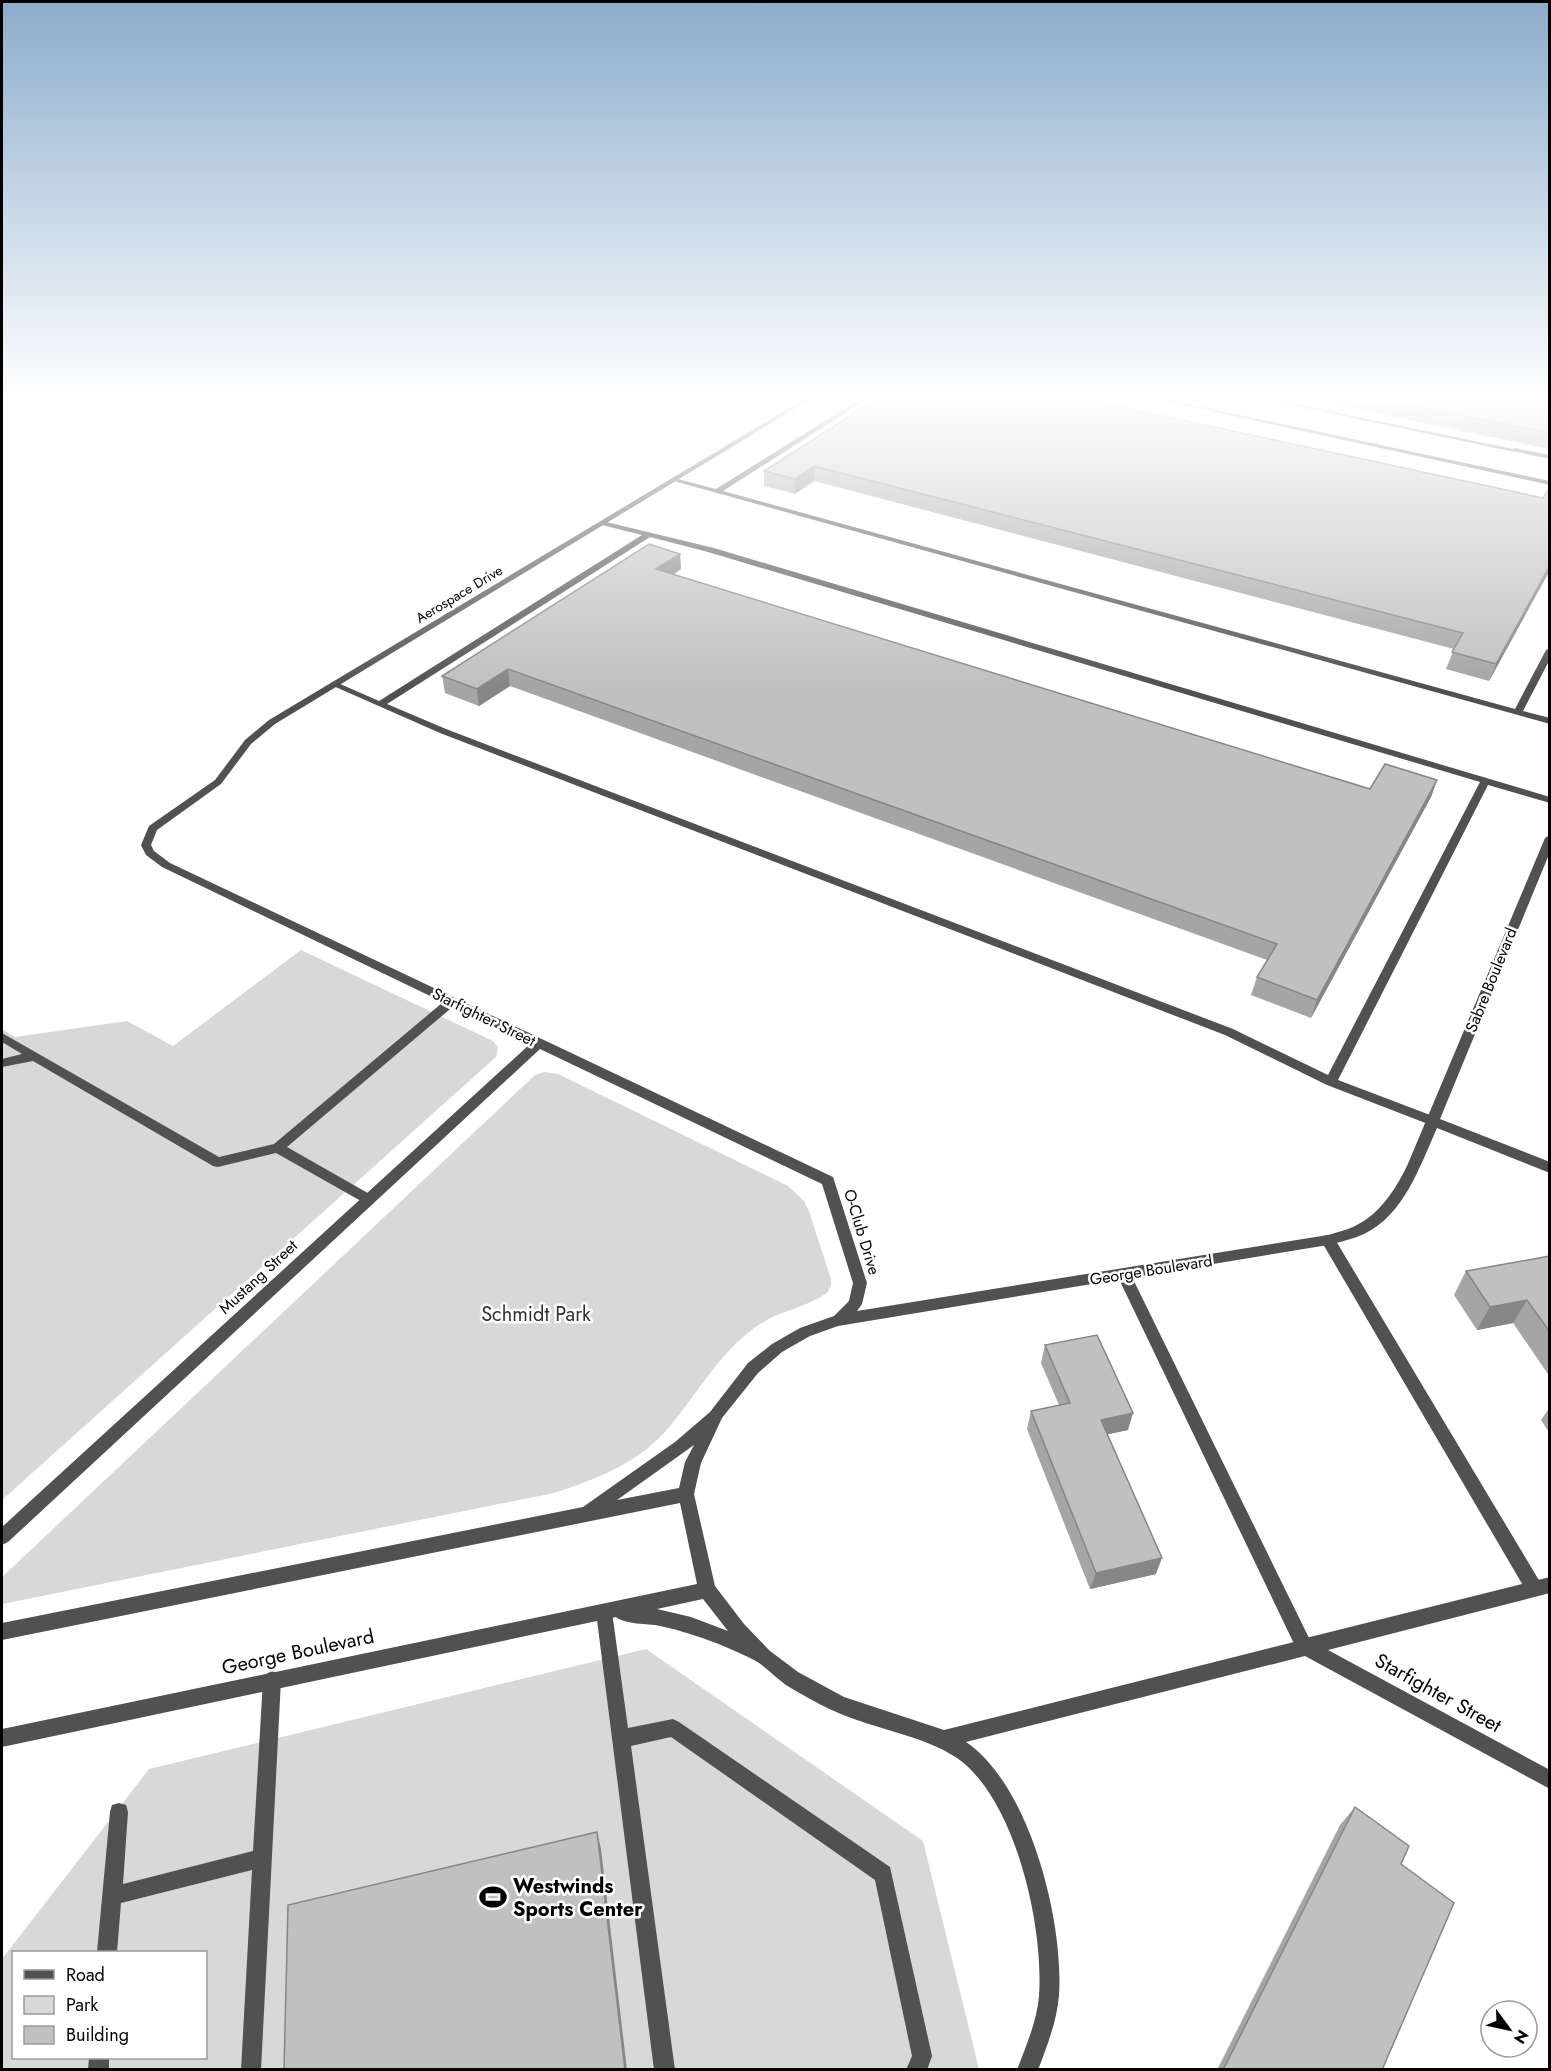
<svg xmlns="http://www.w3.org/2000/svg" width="1551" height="2071" font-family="Jost,sans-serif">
<rect width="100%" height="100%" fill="#fff"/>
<path fill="#d8d8d8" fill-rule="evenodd" d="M301 950 493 1041 498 1047 496 1057 2 1500V1029L15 1037 127 1021 173 1046Z
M544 1072 558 1074 788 1186 804 1201 809 1211 831 1279V1286L827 1293C806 1308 778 1311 757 1326 717 1354 696 1397 665 1432 636 1464 594 1480 554 1493L2 1604V1577L535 1075Z
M646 1649 923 1841 979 2069H2V1959L149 1769ZM14 1952H206V2058H14Z"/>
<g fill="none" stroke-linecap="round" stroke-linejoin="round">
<path fill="#515151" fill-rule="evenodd" d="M865 396H872L723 491 1515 709 1546 650 1550 648V659L1523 711 1550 718V724L670 480 674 478 716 489Z
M1141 396H1151L1550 481V485Z
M1515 448 1550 455V459L1513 451V449Z
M602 521 714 548 1550 797V803L1488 785 1338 1080 1438 1118 1439 1121 1438 1124H1428L1327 1085 1225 1035 440 733 331 685 335 682 338 683 379 701 642 535 602 525ZM650 537 708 552 1480 782 1328 1075 1233 1029 446 729 387 704Z
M452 997 458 1001 456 1004 287 1147 373 1196 375 1200 373 1204 368 1205 276 1153 218 1167 213 1166 33 1061 2 1067V1059L22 1054 2 1042V1033L219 1157 274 1144 448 998Z
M1328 1235 1333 1236 1540 1582 1542 1588 1540 1594 1534 1596 1528 1594 1323 1244 1321 1240 1323 1236Z
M1124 1269 1129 1271 1131 1275 1310 1640 1313 1646 1310 1652 1304 1655 1298 1652 1117 1275 1119 1271Z
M604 1604 610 1606 612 1612 628 1728 673 1719 679 1722 890 1867 932 2056 927 2070H906L912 2056 875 1880 671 1737 631 1746 675 2070H654L596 1612 598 1606Z
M272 1671 278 1674 281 1680 261 2070H241L252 1870 121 1903 117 1952H97L110 1812 112 1805 119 1803 126 1805 128 1812 123 1884 253 1851 263 1680 266 1674Z
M89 2058H109V2070H88Z"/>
<path fill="#515151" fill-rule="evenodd" d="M809 396H816L275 724 251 744 221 784 157 830 151 845 154 851 170 863 833 1177 867 1283 862 1304 857 1311 1328 1235C1337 1232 1347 1230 1355 1226 1380 1214 1395 1190 1407 1166L1545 838 1550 835V852L1440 1119 1550 1162V1173L1437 1128C1420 1166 1404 1215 1364 1234 1353 1239 1340 1242 1328 1245L838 1326 810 1336 782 1352 758 1373 722 1418 701 1463 694 1494 715 1586 744 1624 770 1651 798 1672 844 1697 944 1730 1298 1641 1304 1637 1306 1638 1550 1577V1593L1328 1650 1550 1770V1789L1305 1656 966 1742C1030 1785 1064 1922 1059 1995 1057 2021 1047 2046 1038 2070H1017C1026 2046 1037 2021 1039 1996 1044 1928 1016 1799 957 1758 923 1735 873 1729 834 1711 818 1704 801 1694 786 1685 775 1677 765 1666 754 1660 742 1654 729 1648 716 1643 698 1636 679 1630 660 1626 647 1623 626 1625 616 1617L2 1747V1729L697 1584 680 1503 2 1640V1623L583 1507 675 1442 710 1412 748 1363 772 1344 800 1328 834 1316 849 1301 853 1283 822 1184 540 1049 8 1542 2 1545V1527L530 1044 162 867 146 855 141 845 149 826 215 780 245 740 269 720ZM694 1445 685 1462 679 1488 617 1500ZM703 1599 728 1631 691 1617 657 1609Z
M1247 396H1257L1518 450 1515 452Z"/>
</g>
<path fill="#a5a5a5" d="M881 396 1543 498 1550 487V570L1489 681 1446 669 1454 649 814 481 795 494 764 486V471Z
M1329 396H1550V449L1327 403Z
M680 554 681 569 673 575 1370 789 1437 780 1431 797 1311 1018 1251 995 1257 977 1267 960 510 686 479 706 445 693 442 676Z
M1550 1256V1377L1513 1323 1477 1330 1454 1295 1466 1271Z
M1045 1345 1128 1430 1107 1434 1156 1574 1090 1589 1027 1429 1031 1411 1059 1405 1041 1363Z
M1550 1407V1434L1541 1420Z
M1355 1807 1401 1864 1382 2070H1217L1340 1825Z"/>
<path fill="#868686" d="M814 466V481L795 494V479Z
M680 554 681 569 657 585 656 569Z
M1550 565V570L1489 681 1496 664Z
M508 669 510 686 479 706 477 689Z
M1437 780 1431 797 1311 1018 1317 1000Z
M1527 1300 1513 1323 1477 1330 1490 1307Z
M1133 1413 1128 1430 1096 1437 1101 1420Z
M1162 1558 1156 1574 1090 1589 1096 1573Z
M597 1832 601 1849 627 2070H625Z"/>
<path fill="#c0c0c0" stroke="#868686" stroke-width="1.5" d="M881 396H1071L1543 498 1550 487V565L1496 664 1452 652 1463 633 814 466 795 479 764 471Z
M1363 396H1550V433Z
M649 544 680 554 656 569 1370 789 1385 764 1437 780 1317 1000 1257 977 1277 944 508 669 477 689 442 676Z
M1550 1256V1332L1527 1300 1490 1307 1466 1271Z
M1097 1335 1133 1413 1101 1420 1162 1558 1096 1573 1031 1411 1070 1403 1045 1345Z
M1355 1807 1409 1846 1401 1864 1454 1903 1382 2070H1223Z
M597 1832 625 2070H284L288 1905Z"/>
<linearGradient id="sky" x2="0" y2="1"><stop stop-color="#8baccb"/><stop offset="0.58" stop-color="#fff"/><stop offset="1" stop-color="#fff" stop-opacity="0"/></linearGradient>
<rect width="1551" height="686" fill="url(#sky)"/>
<defs>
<symbol id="stadium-bare" viewBox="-9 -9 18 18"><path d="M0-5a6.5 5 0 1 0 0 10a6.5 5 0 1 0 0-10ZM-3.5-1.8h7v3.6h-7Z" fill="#000" stroke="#fff" stroke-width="2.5" paint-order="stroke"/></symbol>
</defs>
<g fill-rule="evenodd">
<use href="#stadium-bare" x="474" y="1878" width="38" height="38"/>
</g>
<g text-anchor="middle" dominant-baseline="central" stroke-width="5" stroke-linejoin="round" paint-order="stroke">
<g font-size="14" fill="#000" stroke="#fff">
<text transform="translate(459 594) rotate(-31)">Aerospace Drive</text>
</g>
<g font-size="16" fill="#000" stroke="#fff">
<text transform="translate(1491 980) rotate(-68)">Sabre Boulevard</text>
<text transform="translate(484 1017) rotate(26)">Starfighter Street</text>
<text transform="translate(862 1232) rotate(73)">O-Club Drive</text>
<text transform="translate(1151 1270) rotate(-9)">George Boulevard</text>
<text transform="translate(258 1277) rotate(-43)">Mustang Street</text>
</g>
<g font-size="20" fill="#2f2f2f" stroke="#fff">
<text x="536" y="1314">Schmidt Park</text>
</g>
<g font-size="20" fill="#000" stroke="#fff">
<text transform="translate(298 1652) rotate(-12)">George Boulevard</text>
<text transform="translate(1438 1693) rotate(29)">Starfighter Street</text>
</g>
<g font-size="20" font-weight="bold" fill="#000" stroke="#fff" text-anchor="start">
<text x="513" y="1886">Westwinds<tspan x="513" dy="23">Sports Center</tspan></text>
</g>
</g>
<rect width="1551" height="2071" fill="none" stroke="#000000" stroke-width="6"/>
<rect x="12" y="1951" width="195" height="108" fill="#ffffff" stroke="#999999" stroke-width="1.5"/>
<rect x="24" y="1970" width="30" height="9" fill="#515151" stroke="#999999" stroke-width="1.5"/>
<text x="66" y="1981" font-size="18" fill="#000000">Road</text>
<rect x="24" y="1996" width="30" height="18" fill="#d8d8d8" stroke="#999999" stroke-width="1.5"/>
<text x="66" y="2011" font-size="18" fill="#000000">Park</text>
<rect x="24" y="2026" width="30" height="18" fill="#c0c0c0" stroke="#999999" stroke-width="1.5"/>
<text x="66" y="2041" font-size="18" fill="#000000">Building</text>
<g transform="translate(1509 2029) rotate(123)"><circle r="28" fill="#ffffff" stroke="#999999" stroke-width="1.5"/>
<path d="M0-4.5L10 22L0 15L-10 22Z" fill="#000000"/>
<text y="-9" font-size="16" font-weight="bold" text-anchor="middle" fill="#000000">N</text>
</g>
</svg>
